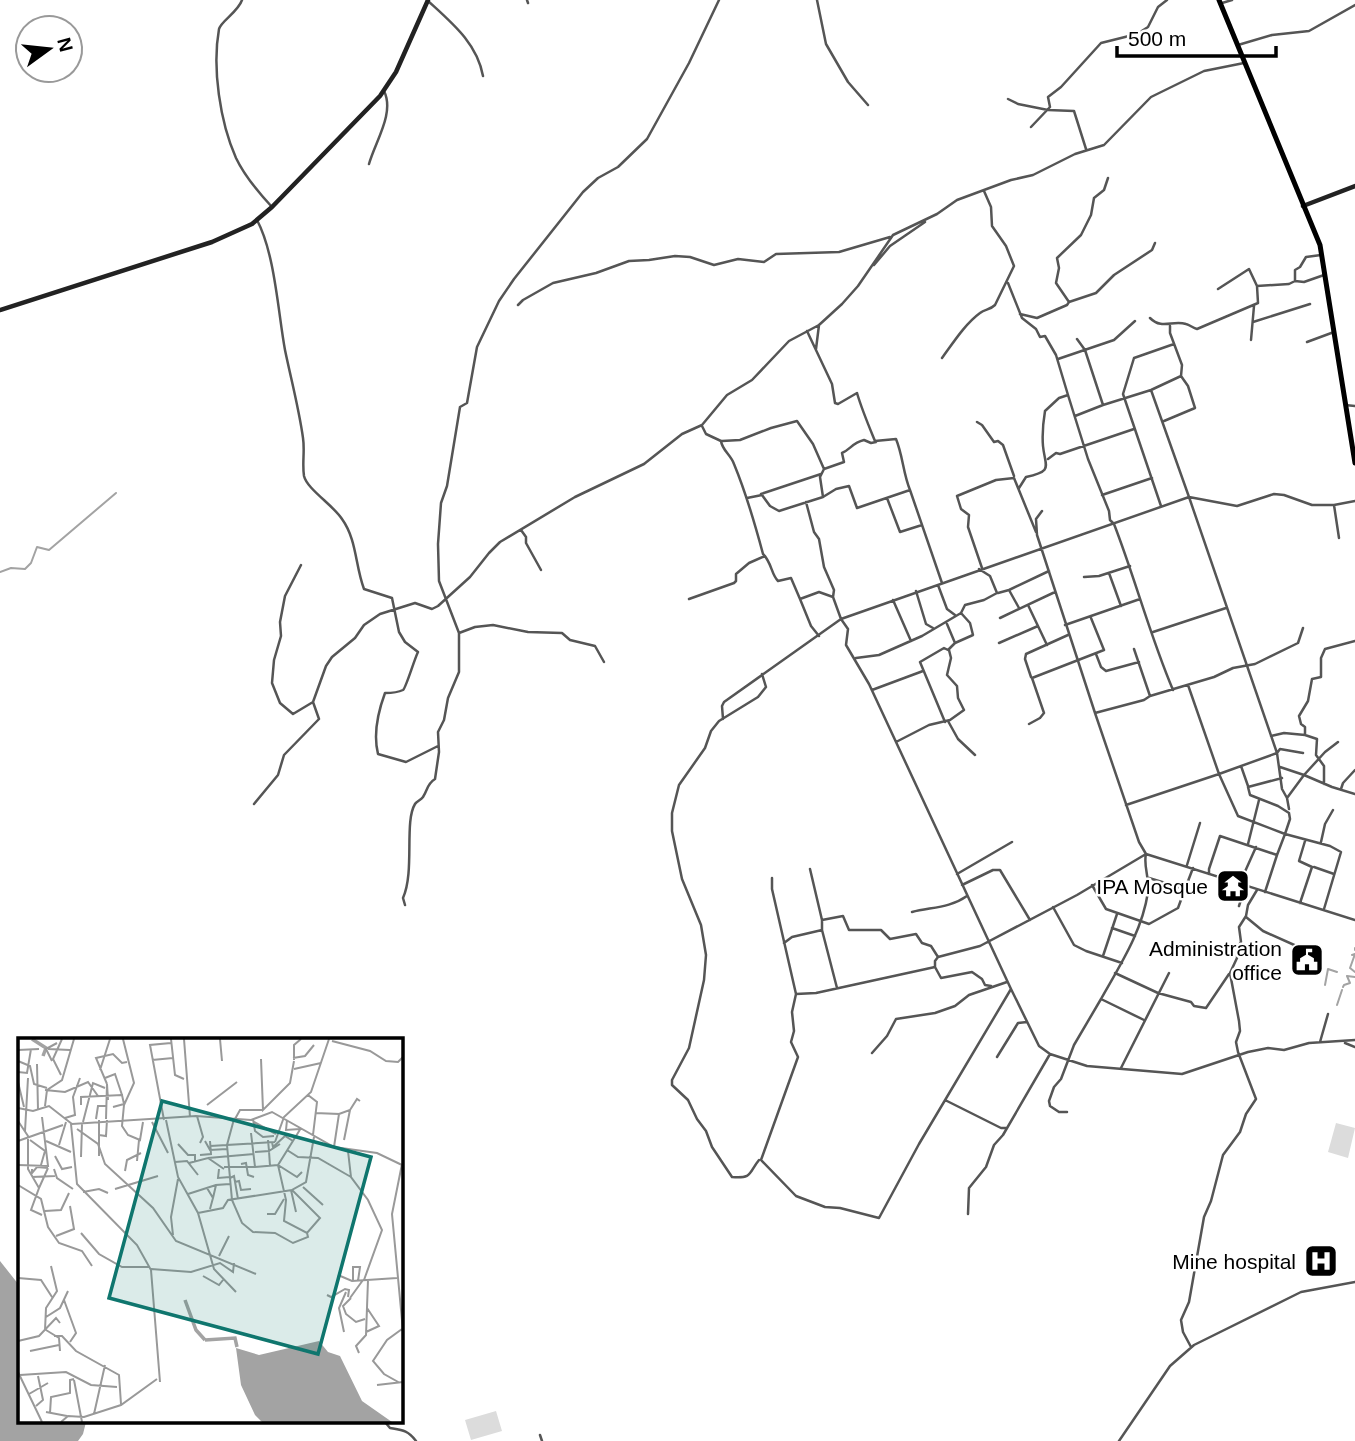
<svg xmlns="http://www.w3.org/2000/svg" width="1355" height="1441" font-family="Helvetica,sans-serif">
<rect width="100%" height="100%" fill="#fff"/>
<path fill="#dcdcdc" d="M1336 1123 1355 1128 1348 1158 1328 1152Z
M496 1411 502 1431 471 1440 465 1420Z"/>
<path fill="#a3a3a3" d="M0 1261 19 1285V1422H86L83 1434 78 1441H0Z"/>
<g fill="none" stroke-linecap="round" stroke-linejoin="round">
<path stroke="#a3a3a3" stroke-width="2" d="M0 572 11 568 25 569 31 563 37 547 49 550 116 493
M1355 948V950
M1352 955 1355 954 1350 968 1355 972
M1325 985 1328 969 1337 972
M1343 987 1344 985 1350 983 1347 976 1355 977
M1337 1005 1342 990"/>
<path stroke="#555" stroke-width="2.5" d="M242 0C238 12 221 21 219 29 212 68 220 122 236 158 245 177 258 192 272 207
M427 0C452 23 477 43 483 76
M527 0 528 3
M817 0 826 44 848 82 868 105
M1222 3 1232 0
M1238 45 1272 35 1309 31 1355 5
M1008 99 1018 104 1048 110 1074 111 1086 149
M1031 127 1050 107 1048 97 1061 87 1101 43 1137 34 1148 27 1158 7 1167 0
M369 164C375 142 395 113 384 91
M257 220C275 254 278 312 285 350 291 379 299 409 303 438 305 451 302 463 304 476 307 489 333 505 342 519 357 540 355 565 364 589L392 598 399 632 405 642 418 652C414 660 406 688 403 690 399 692 390 693 385 693 378 712 373 734 378 754L406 762 438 746
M874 265 890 246 925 222
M1295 281 1304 282 1324 275
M1008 283 1022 318 1036 329 1040 337 1045 336 1056 355 1068 395 1059 398 1045 411C1043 423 1042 434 1043 446 1045 467 1054 471 1026 477L1019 488
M1218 289 1249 269 1257 286
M1069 302 1096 293 1114 275 1152 250 1155 243
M518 305 523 300 553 283 596 273 629 261 649 260 675 256 690 257 714 265 738 259 764 262 776 254 839 252 890 237
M1020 314 1037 318 1067 305 1069 302 1056 283 1059 268 1057 258 1081 235 1091 215 1094 198 1104 190 1108 178
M1150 318C1162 330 1172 320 1186 324 1190 325 1193 328 1197 329L1258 303 1257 286 1289 284 1295 281V270L1300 267 1306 257 1321 255
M1253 322 1310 304
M807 331 832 384 835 403 838 404 857 393C862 410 868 424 875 441L896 439C903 456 903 473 910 490
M1077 339 1085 350 1103 405 1151 390 1181 376
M1251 340 1254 306
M1307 342 1334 332
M816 349 819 325
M942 358C953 343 965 324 980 313 985 309 990 310 995 305L1014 266 1006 246 992 226 991 207 984 191
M1058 359 1114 340 1135 321
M1151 390 1189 497 1237 506 1274 494 1284 495 1312 505H1334L1355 501
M1068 395 1088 459 1109 511 1110 520 1114 524C1135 578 1150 636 1173 690
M1345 405 1355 406
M1075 416 1103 405
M1164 421 1195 408 1188 386 1181 376 1182 365 1170 333V326
M977 422 982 425 994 442 998 441 1003 445 1014 476
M702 426 706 434 721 441C722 450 731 455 734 464 746 493 755 524 763 554 772 563 771 574 778 581L791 578 800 599 819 592 833 597 841 619 848 629 846 645 869 684 1011 989
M722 441 740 440 771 428 797 421 813 444 824 469
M1048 459 1056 453 1060 454 1134 429
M761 494 821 474
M1102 495 1152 478
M823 497 836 489 849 486 857 508 910 490 942 583
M747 498 762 495 770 506 779 511 823 497 820 477 824 469 844 462 842 453C851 449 852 443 864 440L871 443 876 442
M887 498 900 532 922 525
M806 502 814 532 819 539 824 567 834 590 833 597
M1334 505 1339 538
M1161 506 1123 394 1134 358 1174 344
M1042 511 1036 519 1037 535 1095 713 1144 700 1150 696 1214 677 1233 668 1255 664 1298 643 1303 628
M521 530 526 537V543L541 570
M301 565 285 596 280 622 281 636 274 660 272 683 280 703 293 714 313 702
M982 568 968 527 969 515 961 509 957 496 996 480 1014 478 1036 532
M1109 573 1121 606
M1084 577 1099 576 1130 566
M938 585 947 609 955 615
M1009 590 1019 608
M916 591 926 624 933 628
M998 593 1009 590 1049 571
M689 599 734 583 736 581V574L749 563 765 556
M800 599 811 626 819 636
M893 600 911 641
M1028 605 1047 645
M1000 618 1055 592
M947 624 955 643
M1065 625 1140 599
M1153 632 1226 608
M459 633 475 627 493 625 528 632 562 633 570 640 595 646 604 662
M999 643 1038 626
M1134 649 1150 696
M1096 654 1101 667 1106 671 1139 662
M856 658 879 655 922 636 961 613 965 605 984 600 997 593 990 576 979 569
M1031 677 1025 659 1026 654 1068 635
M1188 685 1219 774 1277 753 1280 749 1303 753
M872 690 923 671
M1095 713 1139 842 1146 854 1355 920
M723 719 722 706 724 702 841 619 1189 497 1277 753 1282 789 1287 798
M948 721 958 739 975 755
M945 722 920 662 944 648 948 650 955 643 973 635 970 623 961 613
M1029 724 1040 718 1044 713 1032 678 1104 650 1091 618
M1271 736 1284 733 1305 735
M896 742 929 725 950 720 964 710 958 698 957 686 947 675 951 658 949 650
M1241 766 1248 786
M1280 767 1304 775 1325 752 1338 742
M1282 778 1248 787 1250 795 1278 806 1289 813 1290 819 1285 834 1330 846 1341 852 1324 909
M1324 784V766L1316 755 1317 739 1305 735V727L1301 724 1299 716 1308 701 1312 679 1321 677V658L1325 649 1355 641
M1341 789 1343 783 1355 770
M254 804 278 775 284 755 319 719 313 702 326 666 332 657 355 638 364 625 380 614 415 603 432 609 438 606 470 577 489 553 500 542 575 497 644 464 682 434 702 425 727 395 752 380 789 341 819 325 842 304 858 286 893 235 937 214 957 200 1011 180 1033 175 1075 154 1104 145 1151 97 1204 71 1244 63
M1126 805 1219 774 1238 816 1285 834 1277 855 1220 836 1209 869V874
M1289 809 1287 798 1304 775 1332 787 1355 794
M1321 842 1325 824 1333 810
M1248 844 1259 800
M1146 854 1077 895 980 946 938 957 935 961V967L816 993 796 994 792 1012 794 1031 791 1042 798 1057 761 1160 796 1196 825 1207 840 1208 879 1218 919 1144 1011 989 1039 1046 1050 1054 1087 1066 1182 1074 1248 1052 1268 1048 1284 1050 1309 1043 1355 1040
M1187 865 1200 823
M1314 867 1334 874
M810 869 822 920 843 916 849 930H881L890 939 916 934 922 943 931 946 938 957
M957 874 1012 842
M772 878V889L796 994
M1149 878 1185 889 1193 868
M962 885 993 870H1000L1030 920
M1092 885 1106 909 1149 924 1178 908 1185 889
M1239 885 1256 847
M1265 892 1277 855
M1300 903 1312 867 1299 861 1305 841
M405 905 403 898C415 871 404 822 415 804 417 801 421 800 423 797 428 789 427 784 435 779L439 752 438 732 444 720 448 698 459 672V633L439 581 438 544 441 503 447 486 460 407 467 403 477 347 499 301 514 279 583 192 598 178 618 167 647 139 689 63 719 0
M1239 906 1245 887
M1053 907 1074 945 1086 951 1122 963
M912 912C932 907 950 908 967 896
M1246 917 1263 931 1301 948
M1112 928 1135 936
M822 930 837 988
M784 943 792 937 822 930V920
M1103 956 1117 914
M935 967 941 978 972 972 982 979 985 985 991 986
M1115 973 1158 993 1191 1002 1194 1006 1206 1008 1229 974
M1144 1020 1101 999C1120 965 1142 932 1148 892 1150 879 1143 866 1146 854
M1320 1042 1328 1014
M1345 1043 1355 1047
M872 1053 887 1036 896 1019 935 1013 955 1006 969 995 1007 982
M997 1057 1018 1023 1027 1022
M1121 1068 1169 973
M945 1100 1001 1128H1007
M1067 1112H1059L1050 1106 1049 1101 1054 1087 1061 1079 1074 1045 1101 999
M759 1160C749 1172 753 1179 732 1177L712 1147 706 1131 697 1119 688 1100 672 1085V1080L689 1048 704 980 706 955 701 925 682 879 672 831V813L679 785 705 748 711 731 719 721 758 697 766 687 762 674
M968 1214 969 1188 986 1167 994 1145 1003 1135 1050 1054
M1191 1347 1183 1332 1181 1320 1189 1302 1204 1217 1211 1201 1223 1155 1240 1132 1246 1114 1256 1099 1238 1052 1236 1042 1240 1031 1239 1021 1230 973 1237 958V948L1241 942 1239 927 1246 916 1248 905 1257 890
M385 1422 390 1428C402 1430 408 1430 416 1441
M540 1435 542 1441
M1119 1441 1170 1366 1194 1345 1301 1292 1355 1282"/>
<path stroke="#222" stroke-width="4.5" d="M1303 206 1355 186
M0 310 212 242 252 224 272 207 380 96 396 72 428 0"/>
<path stroke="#000" stroke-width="5" d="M1219 0 1320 245 1355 463"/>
</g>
<defs>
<symbol id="temple-square" viewBox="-11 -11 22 22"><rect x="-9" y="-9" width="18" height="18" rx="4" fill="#000" stroke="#fff"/><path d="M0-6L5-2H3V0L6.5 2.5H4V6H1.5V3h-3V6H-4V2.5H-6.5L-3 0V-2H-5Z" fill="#fff"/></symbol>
<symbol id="civic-square" viewBox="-11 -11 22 22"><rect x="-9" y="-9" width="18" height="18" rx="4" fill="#000" stroke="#fff"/><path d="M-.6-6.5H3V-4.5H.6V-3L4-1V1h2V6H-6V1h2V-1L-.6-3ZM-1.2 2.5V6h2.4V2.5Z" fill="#fff"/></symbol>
<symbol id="hospital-square" viewBox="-11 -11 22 22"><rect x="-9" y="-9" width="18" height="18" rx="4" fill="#000" stroke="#fff"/><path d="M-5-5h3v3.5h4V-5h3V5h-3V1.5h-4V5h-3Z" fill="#fff"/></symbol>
</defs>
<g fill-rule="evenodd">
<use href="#temple-square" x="1214" y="867" width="38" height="38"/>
<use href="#civic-square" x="1288" y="941" width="38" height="38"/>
<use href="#hospital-square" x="1302" y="1242" width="38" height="38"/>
</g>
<g text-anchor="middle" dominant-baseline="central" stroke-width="5" stroke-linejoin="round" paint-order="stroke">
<g font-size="21" fill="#000" stroke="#fff" text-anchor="end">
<text x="1208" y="886">IPA Mosque</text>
<text x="1282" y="948">Administration<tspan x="1282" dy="24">office</tspan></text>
<text x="1296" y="1261">Mine hospital</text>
</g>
</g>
<g transform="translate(18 1038)">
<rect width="385" height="385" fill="#fff"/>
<path d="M301 303 310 314 322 318 344 363 374 384H244L237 377 223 347 218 310 241 317Z" fill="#a3a3a3"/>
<path fill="none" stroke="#a3a3a3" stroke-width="3.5" d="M14 1 28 10 25 18M167 262 178 292 187 302M187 302 217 300 219 309"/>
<path fill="none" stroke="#999" stroke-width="2" d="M105 1 116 45 106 67 104 88 110 97 122 102 125 84M153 1 157 37 166 41M166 1 172 79M202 1 204 23M314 3 352 13 368 23 380 24 385 19M30 11 52 12M0 12 21 11M275 20 287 18 296 7M243 21 245 72 272 45 276 23M134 22 155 20M276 22V7L283 1M0 23 12 28 16 46 29 50M34 23 28 11 39 5M19 26 20 72M276 31 303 25M82 32 92 1M0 34 9 35 13 11M43 37 35 21 44 1M87 40 97 36 104 57M0 44 6 69M385 44V109M89 46 78 20 95 16 104 25 109 24M27 52 47 54 70 44 80 58M290 57 299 64 295 97M63 67V59L104 57 106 66 95 69M189 67 219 44M27 68 29 52 44 42 56 1M0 70 15 73 31 68 54 86 178 78 233 82 254 74 316 109 359 115 384 127M297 75 321 76 316 109M321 76 332 72 339 61 342 63M179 78 185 99 182 105M47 80 57 77 55 59 62 40M78 81 80 68H88M88 81 89 46 90 62M217 81 222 72H244M235 81 237 93 245 99 256 98M81 82V118M146 82 132 7 153 5M148 82 160 139 180 175 196 231 218 254M269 82 268 92 282 91M0 83 10 98V131L21 150 13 172 24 177M65 84 75 45 87 50M134 84 150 115M236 84 258 96M53 86 59 146 119 207 133 232 142 344M59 91 80 106 87 126 135 170 158 203 238 236M7 93 10 40M81 97 88 98 89 82M12 102 27 113 23 127M326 102 332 72M0 103 45 87M28 103 53 114M187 103 192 112 209 111M254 104 255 109 267 98 275 103M257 104 209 107 214 162 224 185 235 194 257 195 275 205 290 199 289 195M257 104 266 79 293 54 311 1M160 106 170 117H177V123M41 107 48 84M192 108 209 107 216 81M269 112 280 119 300 120 333 139M330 113 333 139 350 162 364 192 346 242M237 114 251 113 250 102M182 117 193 116 192 103M37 118 44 131 54 129M63 119 64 86M190 120 236 116M119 123 121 102M157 124 169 123 180 137M171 125 190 120 206 131M223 126 228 125 230 137 236 139M384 126 374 176 385 293M0 127 30 128 24 79M260 127 268 162 266 183 289 195 302 180 274 152 288 144 296 99M260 127 279 139 284 134M252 128 251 113 262 106M206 129H237L233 95M237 129 260 127 283 90M14 131V135L19 129 30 130M36 131 39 140 55 151M201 131 200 140 212 139M107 133 109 122 123 115M14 139 37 138M212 140 216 138 220 161M217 144 221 143 223 152 233 151M0 147 23 161 30 189 41 205 64 213 74 228M285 149 305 167M21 150 30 130M189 150 195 160 192 171M97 151 140 138M273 152 278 174M65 154 81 151 90 155M170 156 198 147M195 160 198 147 212 146M27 173 43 172 51 155M180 175 205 170 210 162 274 152M249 176H257L266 161M63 195 81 216 104 229H131M155 197 153 179 160 141M38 198 56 191 52 168M201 218 211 198M133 231 173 234 202 225 215 234 216 225M320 237 334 243 379 240M185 238 201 247 205 242M0 240 23 242 34 259M335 243V229H342L340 243M309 257 313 259 327 251 331 252 330 259M332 260 345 242M333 260 325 268 328 276 338 284 347 281M46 262 58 295 52 304M28 279 42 270 50 253M27 292 28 270 39 253 33 228M28 292 41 300 42 313M326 294 321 270 328 254M348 294 361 288 349 270M36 298H44L58 313 101 337 103 366M0 303 21 298 38 280 42 285M12 313 41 307M341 315 338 308 348 297 350 242M0 334 24 384M2 337 48 334 73 347 99 349M56 342 64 384M382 345 366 336 355 323 369 302 384 291M359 347 385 344M11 356 30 345M18 368 25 362 20 338M28 374 49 378M32 375 33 359 52 355V342L56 341M76 376 87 327M43 384 50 378 66 379 103 367 139 341"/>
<path fill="#0f766e" fill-opacity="0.15" stroke="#0f766e" stroke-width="3.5" d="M144 63 353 119 300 316 91 260Z"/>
<rect width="385" height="385" fill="none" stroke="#000" stroke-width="3.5"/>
</g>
<g transform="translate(49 49) rotate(75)"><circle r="33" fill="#ffffff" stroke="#999999" stroke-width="2"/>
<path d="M0-5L12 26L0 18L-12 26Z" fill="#000000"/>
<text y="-10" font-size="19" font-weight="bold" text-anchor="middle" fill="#000000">N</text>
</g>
<path d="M1117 46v10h159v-10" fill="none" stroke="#000000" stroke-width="3.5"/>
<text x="1128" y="46" font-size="21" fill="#000000" stroke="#ffffff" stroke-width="5" paint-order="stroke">500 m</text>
</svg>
